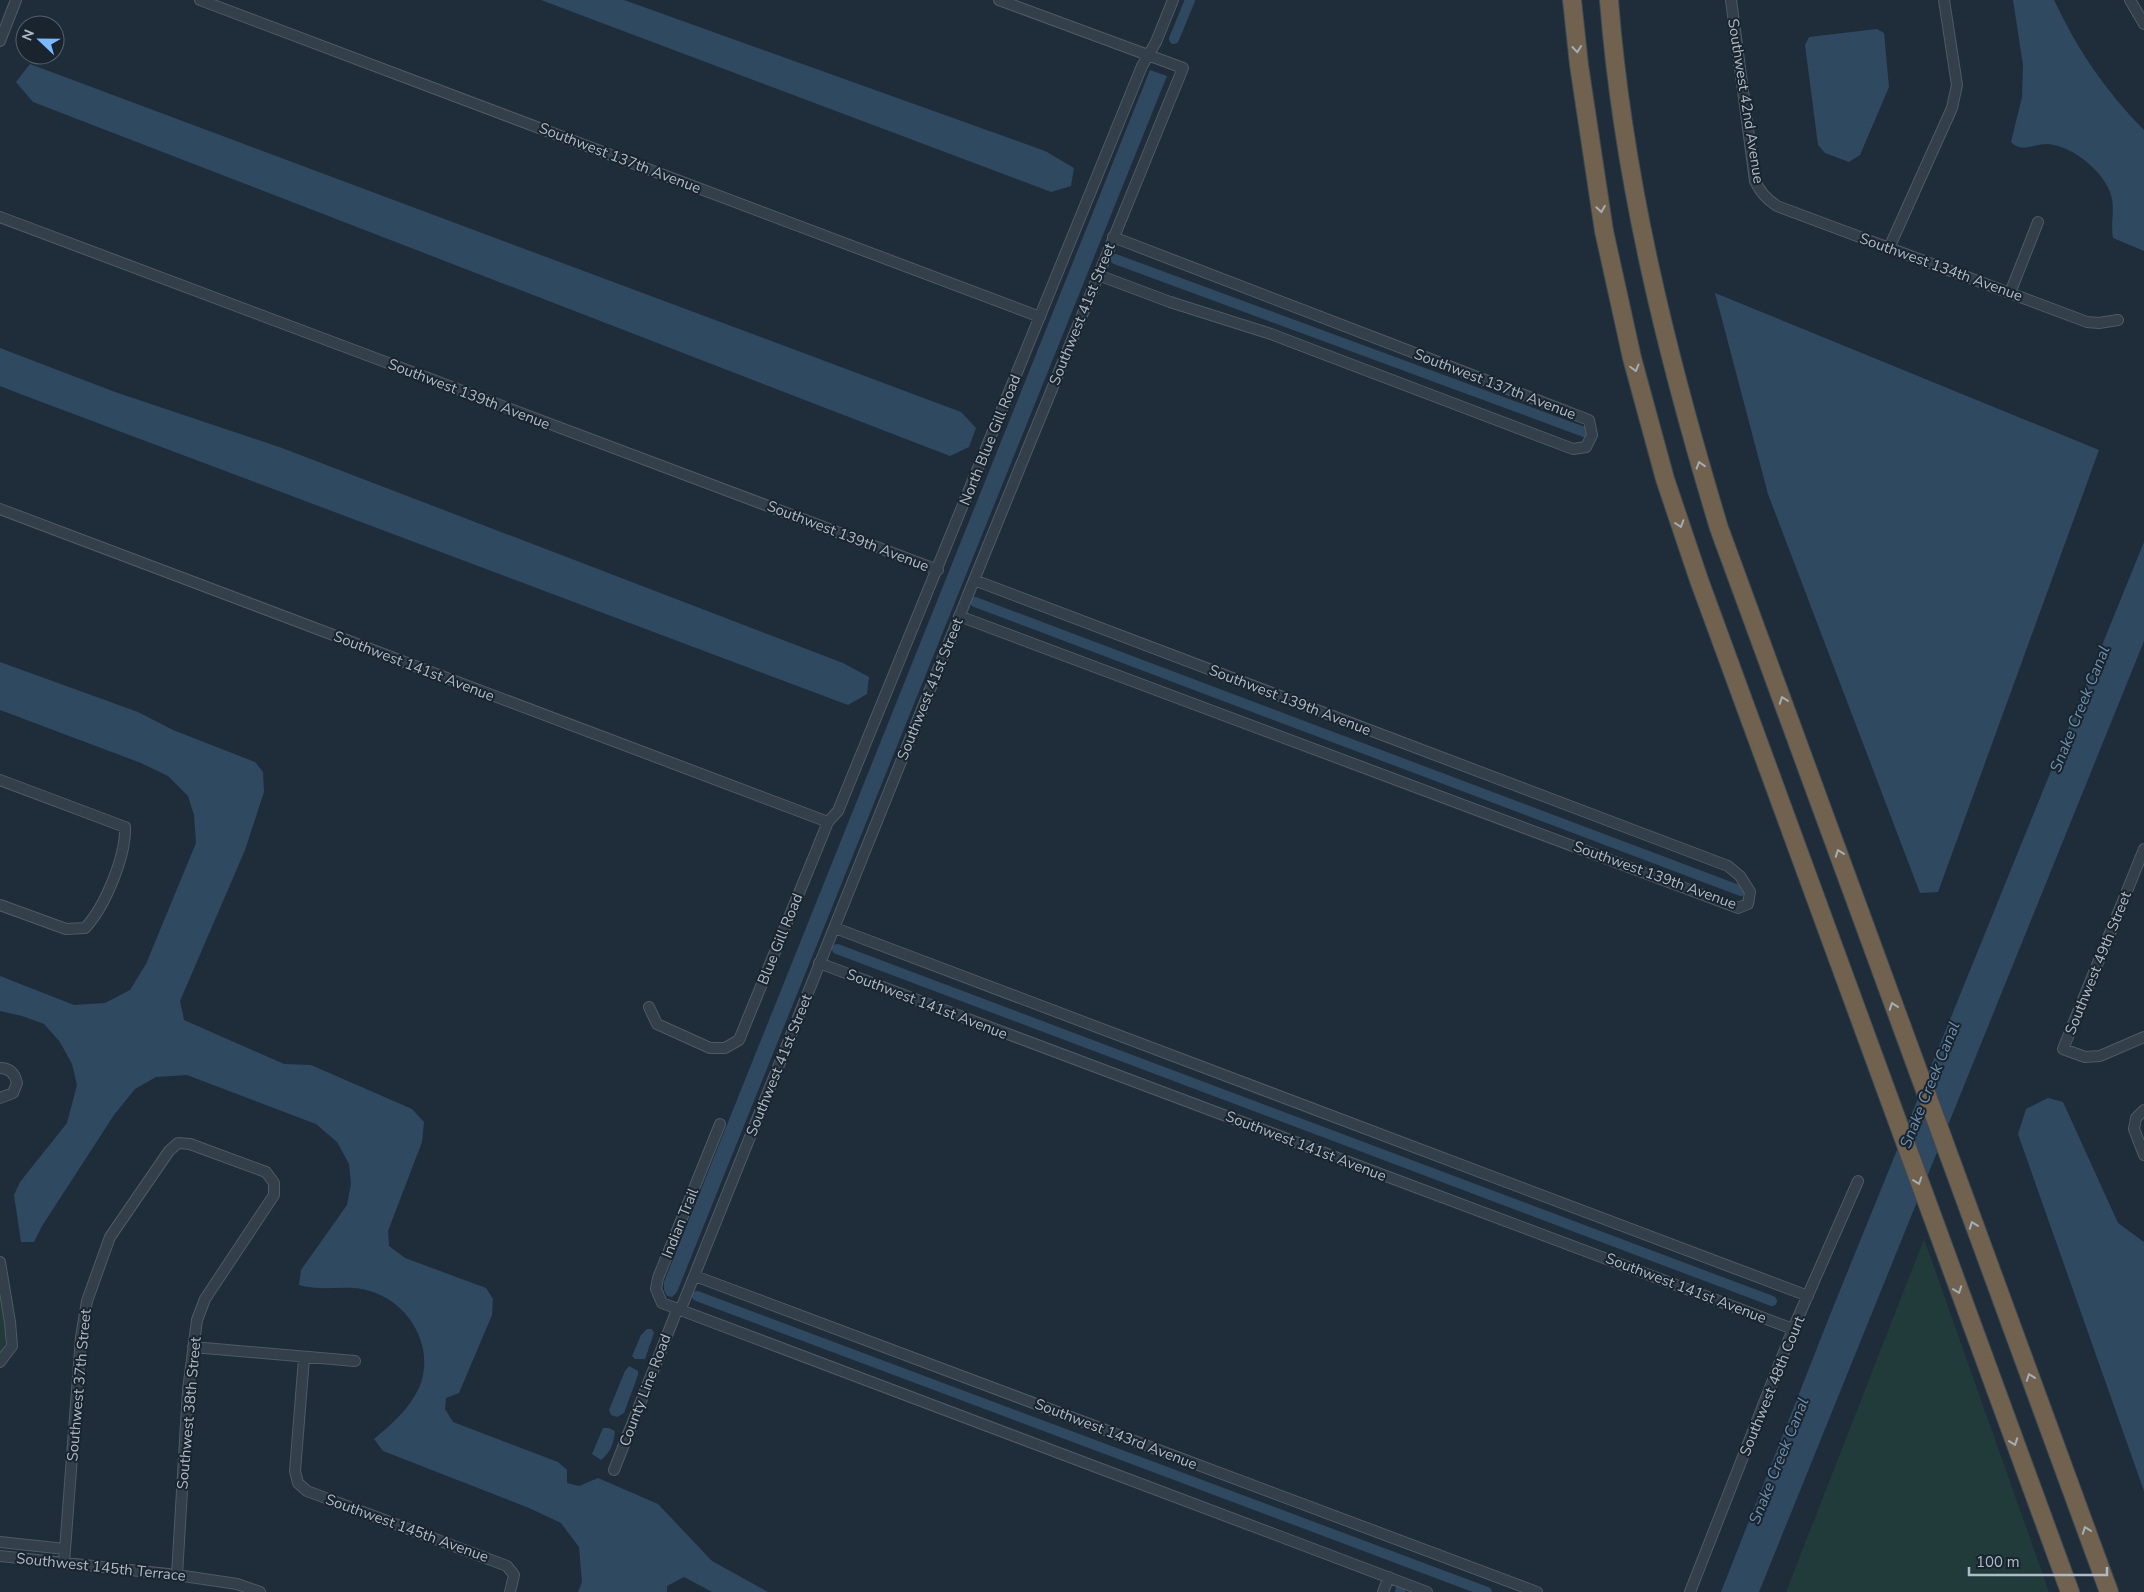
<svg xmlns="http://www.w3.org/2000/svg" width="2144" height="1592" font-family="'Nunito Sans',sans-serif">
<rect width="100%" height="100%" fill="#1f2d3a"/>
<path fill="#213b3b" d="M1924 1239 2049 1592H1786Z
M0 1288C3 1309 12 1334 0 1354Z"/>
<path fill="#2f4961" d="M541 0H624L1045 151 1074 168 1071 186 1051 192Z
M2013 0H2054C2077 49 2106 92 2144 130V251L2113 238C2110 223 2116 207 2110 192 2102 170 2071 145 2047 144 2034 144 2021 153 2011 142L2022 97 2023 65Z
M1877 29 1884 33 1889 87 1860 155 1849 162 1825 153 1818 145 1805 45 1809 37Z
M30 64 961 412 976 428 969 447 950 456 33 102 16 82Z
M1150 70 1167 76 677 1292 672 1297 667 1296 664 1290V1282Z
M1715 293 2099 450 1938 892 1920 893 1768 494Z
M0 348 115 392 282 448 843 663 869 677 867 694 848 705 23 395 0 386Z
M2144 542V641L1759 1592H1721L1830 1315Z
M0 662 138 712 173 730 255 762 263 772 264 792 245 850 180 1001 184 1020 284 1064 311 1065 412 1109 424 1122 422 1142 388 1231 389 1246 405 1258 486 1288 493 1299 492 1315 459 1393 446 1398 445 1409 453 1422 558 1462 567 1470V1483L579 1486 598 1478 658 1504 712 1561 768 1592H712L684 1577 667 1586V1592H578L582 1582 579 1547 561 1523 529 1508 383 1451 374 1439C392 1424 409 1409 419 1388 436 1348 410 1303 370 1291 347 1284 322 1292 299 1285L301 1270 347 1205 351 1184 349 1164 337 1142 316 1124 187 1075 156 1077 135 1089 114 1115 42 1226 34 1242H21L14 1195 20 1182 67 1123 77 1085 72 1064 60 1042 44 1024 22 1016 0 1011V976L74 1005 105 1003 130 990 146 964 196 843 194 815 188 796 168 776 141 763 0 710Z
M2048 1098 2063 1102 2118 1223 2144 1242V1491L2018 1134 2026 1109Z
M647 1329H652L654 1333 645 1359H635L632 1356 641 1335Z
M629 1366 638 1371V1375L624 1413 617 1417 611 1415 609 1410 625 1371Z
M603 1428H609L615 1431C614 1443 610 1453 601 1460L592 1454Z"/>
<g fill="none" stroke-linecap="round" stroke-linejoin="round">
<path stroke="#2f4961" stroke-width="10" d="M1174 39 1190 0
M1115 259 1587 433
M975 602 1741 891
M837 949 1772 1301
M697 1296 1487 1592
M1400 1592 1401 1588"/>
<defs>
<path id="minor" d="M200 0 1040 317
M1731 0 1755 181C1760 192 1766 199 1777 206L2087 322 2099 323 2118 320
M2130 0 2144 24
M0 41 16 0
M0 217 938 570
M1889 248 1952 108 1957 85 1944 0
M1098 275 1170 302 1271 334 1573 449 1586 447 1592 435 1589 420 1113 237
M2010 293 2038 222
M0 509 828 822
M959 616 1738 908 1748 904 1750 892 1740 876 1728 866 974 580
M0 780 125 827C126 856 105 907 85 928L66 929 0 905
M2144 849 2063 1049 2085 1057 2100 1056 2144 1037
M835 928 1808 1296
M819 963 1793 1329
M649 1007 657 1024 710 1048H725L739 1040 828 822 838 811 1142 66 1156 42 1173 0
M0 1068C10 1068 15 1074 17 1083L13 1093 0 1098
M2144 1110 2136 1118 2134 1129 2144 1155
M720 1124 658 1278 656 1289 662 1303 1427 1592
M0 1262 10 1322 12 1346 0 1362
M695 1276 1537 1592
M680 1311 974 580 1183 68 999 0
M193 1347 355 1361
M304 1358 295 1471 298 1483 307 1491 507 1566 514 1575 510 1592
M614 1470 677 1310
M0 1542 65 1549
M0 1556 177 1575 237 1584 260 1592
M64 1563 81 1337 87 1301 110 1237 169 1151 178 1143 190 1144 266 1172 274 1183V1195L205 1299 197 1320 188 1390 177 1575
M1383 1592 1389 1577
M1690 1592 1793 1329 1858 1181"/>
<path id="motorway" d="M1572 0 1579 65 1604 231 1632 358 1665 479 1699 580 2070 1592
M1609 0C1623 180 1667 356 1719 528L2109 1592"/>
</defs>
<use href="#minor" stroke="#4e5a65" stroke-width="12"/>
<use href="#motorway" stroke="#3e4a55" stroke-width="20"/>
<use href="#minor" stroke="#333f4b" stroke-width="10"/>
<use href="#motorway" stroke="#71614f" stroke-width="18"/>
</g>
<defs><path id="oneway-chevron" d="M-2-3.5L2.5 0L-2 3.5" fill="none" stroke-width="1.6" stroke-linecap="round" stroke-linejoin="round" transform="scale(1.25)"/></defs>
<g stroke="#a5adb5">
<use href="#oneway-chevron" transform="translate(1577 49) rotate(84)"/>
<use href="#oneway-chevron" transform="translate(1601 209) rotate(81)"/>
<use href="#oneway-chevron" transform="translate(1635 368) rotate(75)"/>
<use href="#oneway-chevron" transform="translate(1700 465) rotate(-107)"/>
<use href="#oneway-chevron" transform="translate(1680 524) rotate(72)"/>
<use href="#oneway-chevron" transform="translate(1783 700) rotate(-110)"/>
<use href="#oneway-chevron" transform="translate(1839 853) rotate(-110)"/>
<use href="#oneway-chevron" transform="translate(1893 1006) rotate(-110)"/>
<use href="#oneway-chevron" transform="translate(1918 1181) rotate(71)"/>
<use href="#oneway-chevron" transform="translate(1973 1225) rotate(-110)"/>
<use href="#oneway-chevron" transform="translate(1958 1290) rotate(70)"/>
<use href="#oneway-chevron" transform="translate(2030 1377) rotate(-110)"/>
<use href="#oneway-chevron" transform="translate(2014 1442) rotate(70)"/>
<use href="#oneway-chevron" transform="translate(2086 1530) rotate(-110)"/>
</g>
<g text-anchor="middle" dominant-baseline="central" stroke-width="4" stroke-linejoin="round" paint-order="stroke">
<g font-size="15" fill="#aebac7" stroke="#19242f">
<text transform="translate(1746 101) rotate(81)">Southwest 42nd Avenue</text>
<text transform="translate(620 158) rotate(21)">Southwest 137th Avenue</text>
<text transform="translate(1941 267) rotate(20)">Southwest 134th Avenue</text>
<text transform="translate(1082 314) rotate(-68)">Southwest 41st Street</text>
<text transform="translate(1495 384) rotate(21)">Southwest 137th Avenue</text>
<text transform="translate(469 394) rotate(21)">Southwest 139th Avenue</text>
<text transform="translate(990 440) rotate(-68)">North Blue Gill Road</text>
<text transform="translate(848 536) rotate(21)">Southwest 139th Avenue</text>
<text transform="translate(414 666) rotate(21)">Southwest 141st Avenue</text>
<text transform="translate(930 689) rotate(-68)">Southwest 41st Street</text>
<text transform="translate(1290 700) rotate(21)">Southwest 139th Avenue</text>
<text transform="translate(1655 875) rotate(20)">Southwest 139th Avenue</text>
<text transform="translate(780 939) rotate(-68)">Blue Gill Road</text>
<text transform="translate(2098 963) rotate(-68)">Southwest 49th Street</text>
<text transform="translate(927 1004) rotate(21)">Southwest 141st Avenue</text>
<text transform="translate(779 1065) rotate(-68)">Southwest 41st Street</text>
<text transform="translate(1306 1146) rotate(21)">Southwest 141st Avenue</text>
<text transform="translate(680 1223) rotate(-68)">Indian Trail</text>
<text transform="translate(1686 1288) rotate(21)">Southwest 141st Avenue</text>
<text transform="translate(79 1385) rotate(-85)">Southwest 37th Street</text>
<text transform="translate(1772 1386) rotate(-68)">Southwest 48th Court</text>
<text transform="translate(645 1390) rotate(-69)">County Line Road</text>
<text transform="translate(189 1413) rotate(-85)">Southwest 38th Street</text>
<text transform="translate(1116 1434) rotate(21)">Southwest 143rd Avenue</text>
<text transform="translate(407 1528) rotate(20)">Southwest 145th Avenue</text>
<text transform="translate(101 1567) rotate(6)">Southwest 145th Terrace</text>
</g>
<g font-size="16" font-style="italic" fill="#6b8ead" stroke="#19242f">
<text transform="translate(2080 709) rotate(-68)">Snake Creek Canal</text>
<text transform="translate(1930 1085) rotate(-68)">Snake Creek Canal</text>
<text transform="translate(1779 1461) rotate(-68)">Snake Creek Canal</text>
</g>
</g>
<g transform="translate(40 40) rotate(292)"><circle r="24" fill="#19242f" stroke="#55606c"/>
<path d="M0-4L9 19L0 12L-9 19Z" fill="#7bbaff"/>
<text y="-8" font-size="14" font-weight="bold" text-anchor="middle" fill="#aebac7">N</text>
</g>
<path d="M1969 1567v8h138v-8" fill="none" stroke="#aebac7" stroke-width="2.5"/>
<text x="1976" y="1567" font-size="15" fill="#aebac7" stroke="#19242f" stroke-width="4" paint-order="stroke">100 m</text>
</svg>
